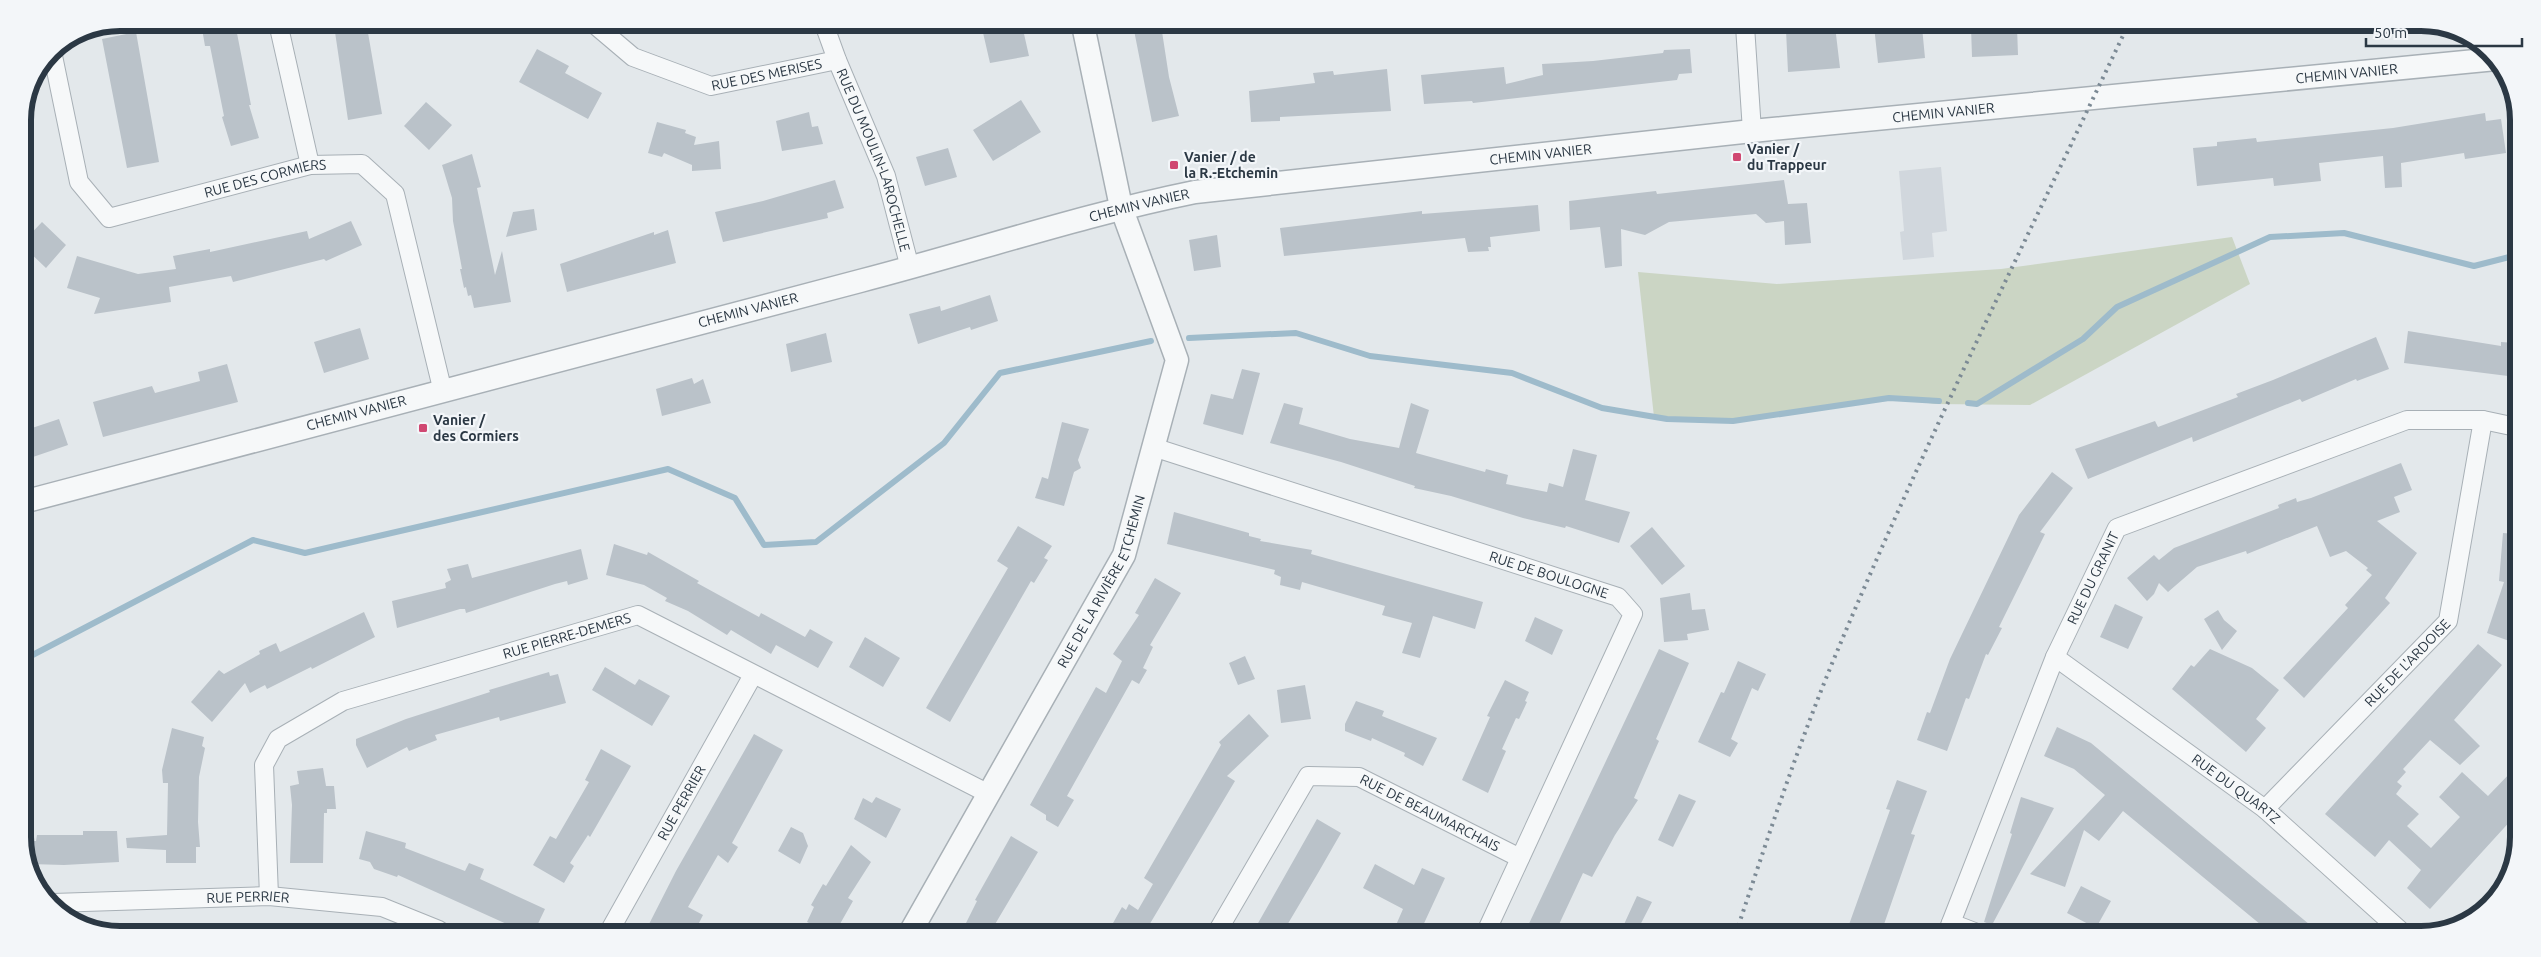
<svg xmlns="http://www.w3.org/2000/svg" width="2541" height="957" font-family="Ubuntu,sans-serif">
<rect width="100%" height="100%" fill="#e3e8eb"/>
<path fill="#d1d7dd" d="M1941 167 1947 231 1932 233 1934 257 1903 260 1900 232 1904 231 1899 171Z"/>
<path fill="#cbd5c4" d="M2232 237 2250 284 2030 405 1936 404 1889 398 1733 421 1654 417 1638 272 1777 284 2001 269Z"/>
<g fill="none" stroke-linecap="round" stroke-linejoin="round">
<path stroke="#9ebbcb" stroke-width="6" d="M1189 338 1296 333 1370 356 1512 373 1602 408 1667 419 1733 421 1889 398 1939 401
M1968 403 1977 404 2083 339 2117 307 2270 237 2344 233 2474 266 2517 255
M23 660 253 540 305 553 668 469 735 498 764 545 816 542 944 443 1000 373 1151 341"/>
</g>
<path fill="#bac2c9" d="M201 23H235L251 105H249L259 138 231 146 222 117 224 116 210 46H205Z
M981 24 1022 25 1029 56 990 63Z
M1133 25H1161L1169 77 1179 116 1152 122Z
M1810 26H1835L1840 68 1788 72 1786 30Z
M1874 26 1922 27 1925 58 1878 63Z
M367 27 382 114 348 120 335 32Z
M1971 27H2017L2018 55 1972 57Z
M136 32 159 162 127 168 102 39Z
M537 49 569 66 565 73 602 93 588 119 519 82Z
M1690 49 1692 73 1679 74 1677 80 1473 103 1472 101 1424 104 1421 75 1504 67 1506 84 1543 75 1542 64 1593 61 1663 53 1664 50Z
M1387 69 1391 111 1280 117V121L1251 122 1249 91 1315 83 1313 73 1333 71 1334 75Z
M1021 100 1041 132 993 161 973 130Z
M426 102 452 125 429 150 404 126Z
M809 112 812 127 818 126 823 144 782 151 776 121Z
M2485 113 2486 121 2501 119 2506 153 2465 159 2464 153 2401 163 2402 187 2385 188 2383 156 2319 163 2321 181 2274 186 2273 178 2197 186 2193 148 2217 146V142L2256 138 2257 142 2393 128Z
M657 122 686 130 685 133 696 137 694 145 719 141 721 169 692 171V165L664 153 662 157 648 153Z
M948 148 957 177 925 186 916 157Z
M472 154 481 187 477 188 495 275 502 251 511 302 474 308 471 295 468 296 466 287 464 288 460 269H462L453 221 452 198 442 165Z
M835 180 844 208 827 213 828 218 723 242 715 212 763 201Z
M1784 180 1788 204 1807 203 1811 243 1785 245 1784 221 1766 223 1756 214 1669 222 1645 235 1621 229 1622 266 1605 268 1600 227 1570 230 1569 201 1656 191 1657 194Z
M1538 205 1540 231 1490 237 1491 247H1488L1489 251 1468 252 1465 238 1284 256 1280 228 1422 211V214Z
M534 209 537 230 506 237 513 212Z
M351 221 362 245 326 261 324 259 233 282 231 276 169 287 171 302 94 314 100 298 67 288 77 256 138 274 176 269 173 256 210 249V252L307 231 309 239Z
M42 222 66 245 46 268 23 246V242Z
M668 230 676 263 567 292 560 264 654 232V235Z
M1217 235 1221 267 1194 271 1189 240Z
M990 295 998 321 971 330 970 327 918 344 909 314 940 306 941 311Z
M360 328 369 359 324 373 314 342Z
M2408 331 2501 346V342L2517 343 2516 377 2404 363Z
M826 333 832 362 791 372 786 344Z
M2376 337 2389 369 2357 381 2356 379 2302 402 2300 399 2193 442 2192 437 2088 479 2075 449 2155 421 2158 427 2238 397 2236 394 2273 380Z
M227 364 238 402 103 437 93 402 152 386 155 393 200 381 198 372Z
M1242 369 1260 373 1243 435 1203 424 1211 394 1233 399Z
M692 378 694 384 703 379 711 403 662 416 656 389Z
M1284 403 1303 408 1299 424 1350 439 1399 448 1411 403 1429 410 1416 453 1485 472 1486 469 1508 475 1506 484 1547 492 1549 483 1563 487 1573 449 1597 455 1585 500 1630 512 1619 543 1566 526 1565 528 1523 518 1451 496 1414 488 1415 486 1341 462 1270 443Z
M59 419 68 445 30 458 23 431Z
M1062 422 1089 429 1078 460 1081 468 1074 472 1064 506 1035 498 1042 477 1048 479Z
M2401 463 2412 490 2394 497 2400 512 2377 521 2417 553 2385 598 2390 603 2304 698 2283 678 2348 608 2345 605 2372 575 2366 570 2368 568 2346 551 2330 557 2317 526 2247 554 2246 551 2197 567 2168 592 2159 583 2154 594 2147 601 2127 578 2154 555 2159 560 2174 548 2279 508 2278 505 2296 498 2297 502 2311 498Z
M2052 472 2073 488 2040 532 2045 534 1999 627 2002 628 1988 655 1986 654 1969 699 1966 698 1947 751 1917 740 1927 712 1930 713 1950 659 2019 515Z
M1174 512 1249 533V536L1261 539 1260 541 1312 550 1311 554 1483 602 1475 629 1433 616 1420 658 1402 653 1412 623 1382 615 1385 606 1302 582 1300 590 1280 585 1281 577 1274 574 1275 570 1167 544Z
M1018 526 1052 546 1044 558 1048 560 1034 583 1031 581 950 722 926 708 1008 568 997 561Z
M1652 527 1685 566 1662 585 1630 546Z
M2503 533 2515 534V643L2487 633 2504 582 2499 581Z
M614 544 647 555 648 552 699 581 697 583 759 617 761 613 805 637 810 629 833 642 818 668 776 645 771 654 731 630 727 635 688 611 665 601 667 598 644 585 606 575Z
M581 549 588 579 568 585 567 581 555 584 466 613 465 609H460L397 628 392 601 446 588 445 583 451 580 447 569 468 564 472 578Z
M1155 578 1181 593 1150 645 1153 647 1143 668 1147 670 1139 684 1132 680 1067 796 1074 800 1058 827 1046 820V815L1030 805 1096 687 1106 693 1122 661 1113 654 1139 615 1135 613Z
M1690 593 1692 610 1705 609 1709 630 1687 634 1688 640 1664 642 1660 598Z
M2115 604 2143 617 2128 649 2100 637Z
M2218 610 2224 620 2237 631 2222 650 2204 619Z
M364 612 375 637 312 669 311 667 267 689 265 685 250 693 245 683 212 722 191 702 219 670 224 674 260 654 259 651 276 643 280 652Z
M1535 617 1563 630 1552 655 1525 641Z
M865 637 900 658 883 687 849 667Z
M2478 644 2502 665 2454 720 2480 746 2460 765 2430 740 2403 769 2406 772 2397 782 2402 786 2396 794 2419 814 2407 826 2431 848 2460 817 2439 797 2462 772 2488 796 2514 769V817L2430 909 2407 888 2421 870 2389 840 2375 857 2325 814Z
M1659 649 1689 663 1656 739 1659 741 1634 798 1638 800 1615 835 1592 877 1583 873 1555 933 1525 932Z
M2210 649 2252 668 2279 690 2256 719 2266 728 2246 752 2172 689 2191 665 2194 667Z
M1245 656 1255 679 1238 685 1229 663Z
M1738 661 1766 674 1758 691 1752 688 1731 739 1738 743 1730 757 1698 742 1721 692 1724 693Z
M605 667 635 685 639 679 670 696 652 726 592 690Z
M549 672 550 676 558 674 566 703 500 721 499 717 435 735 437 740 409 751 407 747 367 768 356 745V739L406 719 490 692 489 690Z
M1505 680 1529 692 1525 701 1527 702 1519 719 1516 718 1502 749 1506 751 1488 793 1462 780 1490 717 1487 716Z
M1305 685 1311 719 1281 723 1277 690Z
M1356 701 1384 711 1382 716 1437 738 1423 766 1404 756 1405 753 1372 738 1371 741 1345 731V724Z
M1249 714 1269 736 1227 776 1235 781 1145 932H1108L1122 907 1126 910 1129 904 1138 910 1153 884 1144 878 1221 745 1219 742Z
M2057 727 2091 743 2321 934H2272L2123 811 2099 841 2084 830 2065 887 2030 874 2105 795 2074 769 2044 756Z
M172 728 204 737 202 746 205 748 199 777 198 822 200 847H196V863H166V850L127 848 126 838 167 835 168 783H163L162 770Z
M754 734 783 750 732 843 738 847 728 863 718 855 688 907 703 915 695 931 646 930 676 871Z
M601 749 631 766 590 837 588 835 570 863 574 866 564 883 533 865 550 836 556 839 589 782 585 780Z
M323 768 326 786H334L336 809H327V813H324L323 863H290L292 805 290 786 299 784 297 771Z
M1897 780 1927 791 1911 834 1915 835 1899 881 1881 933H1846L1890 810 1886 809Z
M1679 794 1696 801 1673 847 1658 840Z
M876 797 901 809 886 838 854 819 863 798 872 803Z
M2021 797 2054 808 1992 925 1984 922 2012 834 2010 833Z
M1317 819 1341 833 1318 873 1283 932H1253Z
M791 827 803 833 808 846 800 864 778 851Z
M83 831H117L119 862 64 865 30 864 23 841H36L37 835H83Z
M366 831 406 843 405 848 465 871 469 863 484 869 480 879 545 909 535 930H520L398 875 397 877 374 869 370 862 359 859Z
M1011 836 1038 852 991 931H977L965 925 977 901 975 900Z
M851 845 871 862 848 898 853 901 836 931H825L807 922 814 907 811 905 823 884 826 886Z
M1375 864 1414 885 1422 868 1445 878 1420 932H1393L1403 909 1363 888Z
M2081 886 2111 901 2096 928 2067 913Z
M1637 896 1652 902 1636 933H1620Z"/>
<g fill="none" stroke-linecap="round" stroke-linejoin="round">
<defs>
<g id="minor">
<path d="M278 23 310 165"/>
<path id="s1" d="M594 24 633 57 711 86 837 60"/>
<path id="s2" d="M824 24 837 60 886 176 910 268"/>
<path d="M1745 26 1752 131"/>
<path id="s3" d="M52 51 79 182 109 218 310 165 362 164 395 194 442 388"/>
<path id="s4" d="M1153 447 1618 597 1633 614 1486 932"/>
<path id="s5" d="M2055 657 2265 809 2404 934"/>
<path id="s6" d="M2265 809 2448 621 2483 420"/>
<path id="s7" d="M269 896 264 765 278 739 343 701 638 615 989 794"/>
<path id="s8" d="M53 903 269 896 382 907 439 930"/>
<path d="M1951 923 1977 933"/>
<path id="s9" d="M610 930 753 675"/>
<path id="s10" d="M1217 932 1308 776 1359 777 1520 858"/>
<path id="s11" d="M1947 933 2055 657 2117 528 2407 420H2483L2516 427"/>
</g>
<g id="tertiary">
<path id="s12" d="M23 502C301 427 580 353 860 281 972 252 1082 215 1195 192L1752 131 2496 59"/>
<path id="s13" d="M911 931 1124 555 1177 360 1121 207 1083 25"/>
</g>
</defs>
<use href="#minor" stroke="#a8b0b6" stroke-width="20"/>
<use href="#tertiary" stroke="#a8b0b6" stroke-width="25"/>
<use href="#minor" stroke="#f6f8f9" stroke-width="18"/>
<use href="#tertiary" stroke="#f6f8f9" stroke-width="22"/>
<path stroke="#7c8a95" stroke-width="4" stroke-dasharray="2.5 5" stroke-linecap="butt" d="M1736 933C1766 843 1795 754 1831 666 1921 449 2027 239 2127 27"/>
</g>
<g fill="#d04872" stroke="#f3f6f9" stroke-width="2">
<rect x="1732" y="152" width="10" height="10" rx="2.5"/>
<rect x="1169" y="160" width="10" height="10" rx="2.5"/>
<rect x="418" y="423" width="10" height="10" rx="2.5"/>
</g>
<g text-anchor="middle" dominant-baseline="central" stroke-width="4.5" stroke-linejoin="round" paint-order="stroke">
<g font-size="14" fill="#2b3844" stroke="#f3f6f9">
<text stroke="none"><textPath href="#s1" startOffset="191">RUE DES MERISES</textPath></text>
<text stroke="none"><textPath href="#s12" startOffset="2370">CHEMIN VANIER</textPath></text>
<text stroke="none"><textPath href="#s12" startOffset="1965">CHEMIN VANIER</textPath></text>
<text stroke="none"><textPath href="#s12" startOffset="1560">CHEMIN VANIER</textPath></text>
<text stroke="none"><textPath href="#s2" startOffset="145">RUE DU MOULIN-LAROCHELLE</textPath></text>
<text stroke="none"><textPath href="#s3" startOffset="342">RUE DES CORMIERS</textPath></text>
<text stroke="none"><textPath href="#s12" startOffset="1155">CHEMIN VANIER</textPath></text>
<text stroke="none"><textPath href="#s12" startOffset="750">CHEMIN VANIER</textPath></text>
<text stroke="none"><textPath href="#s12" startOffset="345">CHEMIN VANIER</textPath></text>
<text stroke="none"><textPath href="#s4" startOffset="416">RUE DE BOULOGNE</textPath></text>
<text stroke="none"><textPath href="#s11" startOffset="384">RUE DU GRANIT</textPath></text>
<text stroke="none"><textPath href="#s13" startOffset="399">RUE DE LA RIVIÈRE ETCHEMIN</textPath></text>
<text stroke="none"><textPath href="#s7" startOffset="469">RUE PIERRE-DEMERS</textPath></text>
<text stroke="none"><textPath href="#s6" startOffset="204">RUE DE L'ARDOISE</textPath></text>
<text stroke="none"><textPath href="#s5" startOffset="224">RUE DU QUARTZ</textPath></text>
<text stroke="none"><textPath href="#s9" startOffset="146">RUE PERRIER</textPath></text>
<text stroke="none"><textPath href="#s10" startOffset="311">RUE DE BEAUMARCHAIS</textPath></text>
<text stroke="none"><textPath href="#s8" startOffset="195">RUE PERRIER</textPath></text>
</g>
<g font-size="14" font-weight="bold" fill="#2b3844" stroke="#f3f6f9" text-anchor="start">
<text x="1747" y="149">Vanier /<tspan x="1747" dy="16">du Trappeur</tspan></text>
<text x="1184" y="157">Vanier / de<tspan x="1184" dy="16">la R.-Etchemin</tspan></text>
<text x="433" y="420">Vanier /<tspan x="433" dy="16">des Cormiers</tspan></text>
</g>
</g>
<path d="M0 0H2541V957H0ZM120 31H2421A89 89 0 0 1 2510 120V837A89 89 0 0 1 2421 926H120A89 89 0 0 1 31 837V120A89 89 0 0 1 120 31Z" fill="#f3f6f9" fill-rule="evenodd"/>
<path fill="none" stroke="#2b3844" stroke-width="6" d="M120 31H2421A89 89 0 0 1 2510 120V837A89 89 0 0 1 2421 926H120A89 89 0 0 1 31 837V120A89 89 0 0 1 120 31Z"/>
<path d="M2366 38v8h156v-8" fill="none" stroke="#2b3844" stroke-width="2.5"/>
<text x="2374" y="38" font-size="15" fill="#2b3844" stroke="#f3f6f9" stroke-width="4" paint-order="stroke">50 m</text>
</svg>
